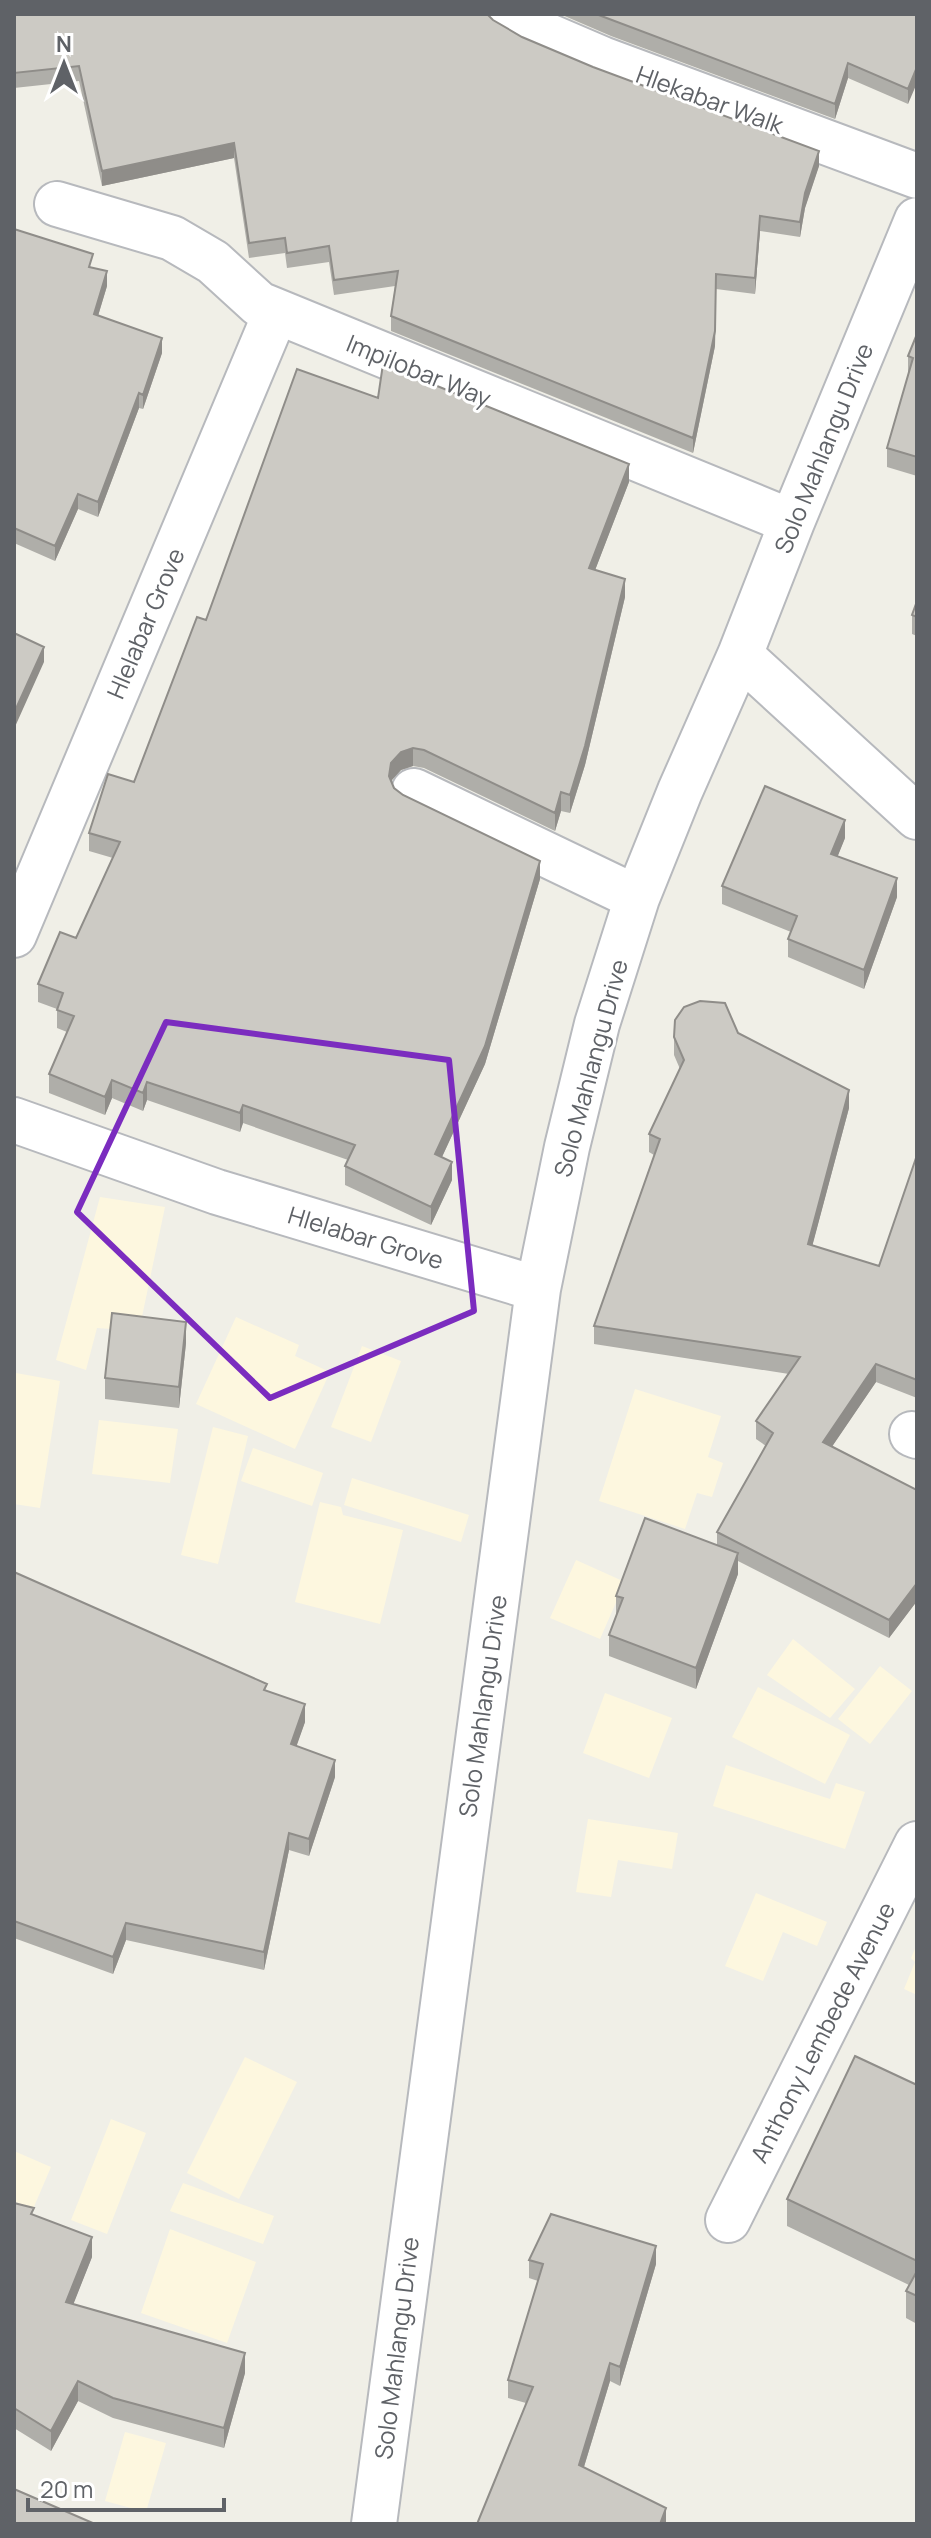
<svg xmlns="http://www.w3.org/2000/svg" width="931" height="2538" font-family="Manrope,sans-serif">
<rect width="100%" height="100%" fill="#f0efe7"/>
<path fill="#fdf7df" d="M100 1197 165 1207 139 1331 97 1328 86 1370 56 1360Z
M236 1317 299 1345 295 1356 330 1372 295 1449 196 1404Z
M362 1346 401 1361 371 1442 331 1427Z
M16 1373 60 1381 40 1508 14 1504Z
M635 1389 721 1416 708 1457 723 1463 712 1497 697 1493 685 1529 599 1501Z
M99 1420 178 1429 170 1483 92 1474Z
M213 1427 248 1436 218 1564 181 1555Z
M253 1448 323 1473 312 1506 241 1481Z
M352 1478 469 1515 461 1542 344 1505Z
M320 1502 341 1507 343 1515 403 1530 380 1624 295 1602Z
M576 1560 625 1582 600 1639 550 1618Z
M793 1639 855 1689 830 1718 767 1675Z
M880 1666 912 1691 870 1744 838 1719Z
M758 1687 850 1735 825 1784 732 1737Z
M605 1693 672 1718 649 1778 583 1753Z
M726 1765 830 1799 836 1783 865 1792 845 1849 713 1806Z
M588 1819 678 1833 672 1869 618 1860 611 1897 576 1892Z
M756 1893 827 1922 817 1946 783 1932 763 1981 725 1966Z
M917 1944V1995L904 1989 915 1962 911 1958Z
M245 2057 297 2082 239 2199 187 2173Z
M111 2119 146 2133 107 2234 71 2220Z
M14 2151 51 2167 33 2209 14 2201Z
M183 2183 274 2216 263 2244 170 2211Z
M170 2229 256 2262 227 2343 141 2313Z
M125 2432 166 2443 146 2512 105 2501Z"/>
<g fill="none" stroke-linecap="round" stroke-linejoin="round">
<defs>
<path id="minor" d="M506 14 532 29 602 59 917 176
M57 204 172 238 213 262 259 304 792 522
M740 655 917 817
M414 791 637 898
M14 935 276 312
M14 1120 217 1192 538 1289
M912 1434 917 1436
M728 2220 917 1844
M374 2524 538 1289 567 1147 597 1024 637 898 680 791 740 655 792 522 917 220"/>
</defs>
<use href="#minor" stroke="#b7b9bd" stroke-width="48"/>
<use href="#minor" stroke="#fff" stroke-width="44"/>
</g>
<path fill="#afaea9" d="M14 14 493 20 522 37 819 166 805 208 800 237 760 231 755 294 716 289 715 346 693 453 391 331V316L395 286 334 295 329 262 287 268 285 253 249 258 234 158 102 186 79 81 14 88Z
M560 14H917L908 104 848 78 835 119 611 36Z
M14 229 93 268 107 286 98 316 162 353 143 409 139 408 98 517 78 509 55 561 14 543Z
M917 334V476L887 467V448L908 375V356Z
M378 398 629 482 595 570 625 597 585 765 570 813 561 811 555 831 424 768 413 766 401 770 391 781 394 788 403 795 540 879 485 1064 442 1157 452 1180 431 1225 345 1185V1166L348 1160 243 1123 240 1132 147 1100 143 1111 112 1098 105 1115 49 1093V1074L67 1032 57 1028V1009L38 1002V984L76 938 113 858 89 851V833L134 782 206 620Z
M917 601V636L912 634V615Z
M845 838 837 857 897 897 864 989 788 957V939L791 932 722 904V886Z
M738 1033 849 1108 812 1246 879 1266 917 1155V1398L876 1382 832 1446 917 1490V1601L889 1638 738 1561V1574L696 1689 609 1656V1635L616 1617V1596L717 1545V1532L766 1446 756 1439V1421L789 1374 594 1344V1326L654 1155 649 1152V1134L680 1069 674 1055V1037Z
M186 1343 179 1408 105 1399V1378Z
M14 1572 267 1691 305 1722 296 1746 335 1777 309 1856 289 1850 264 1970 126 1940 113 1974 14 1938Z
M917 2085V2324L906 2318V2291L909 2285 787 2226V2199Z
M14 2203 34 2215 92 2257 73 2304 245 2373 224 2448 113 2418 78 2401 51 2451 14 2428Z
M529 2260 656 2264 620 2386 610 2381 584 2467 666 2524H477L526 2403 508 2398V2380L538 2281 529 2278Z"/>
<path fill="#8f8d89" d="M848 63V78L835 119V104Z
M917 67V83L908 104V89Z
M234 143V158L102 186V171Z
M819 151V166L805 208 800 237V222L805 193Z
M760 216V231L755 294V278Z
M107 271V286L94 329V314Z
M716 274 715 346 693 453V438Z
M162 338V353L143 409V395Z
M139 393V408L98 517V502Z
M629 464V482L589 586V568Z
M78 494V509L55 561V546Z
M625 579V597L585 765 570 813V795Z
M44 647V662L14 729V713Z
M413 748V766L401 770 391 781 389 776 391 763 401 752Z
M561 792V811L555 831V813Z
M845 820V838L831 873V854Z
M540 861V879L485 1064 435 1172V1154Z
M897 878V897L864 989V970Z
M112 1080V1098L105 1115V1097Z
M147 1082V1100L143 1111V1093Z
M849 1090V1108L808 1262V1244Z
M243 1105V1123L240 1132V1113Z
M452 1162V1180L431 1225V1207Z
M186 1322V1343L179 1408V1387Z
M876 1364V1382L823 1460V1442Z
M738 1553V1574L696 1689V1668Z
M917 1583V1601L889 1638V1620Z
M305 1704V1722L291 1762V1744Z
M335 1760V1777L309 1856V1839Z
M289 1833V1850L264 1970V1952Z
M126 1923V1940L113 1974V1957Z
M92 2237V2257L66 2323V2302Z
M656 2246V2264L620 2386V2367Z
M245 2353V2373L224 2448V2428Z
M610 2363V2381L579 2483V2465Z
M78 2381V2401L51 2451V2431Z
M666 2508V2524H660Z"/>
<path fill="#cccac4" stroke="#8f8d89" stroke-width="2" d="M14 14H487L493 20 522 37 593 67 819 151 805 193 800 222 760 216 755 278 716 274 715 331 693 438 391 316 398 271 334 280 329 246 287 253 285 238 249 243 234 143 102 171 79 66 14 73Z
M596 14H917V67L908 89 848 63 835 104Z
M14 229 93 254 89 267 107 271 94 314 162 338 143 395 139 393 98 502 78 494 55 546 14 528Z
M917 334V457L887 448 913 358 908 356Z
M383 364 629 464 589 568 625 579 585 746 570 795 561 792 555 813 424 750 413 748 401 752 391 763 389 776 394 788 403 795 540 861 485 1046 435 1154 452 1162 431 1207 345 1166 355 1145 243 1105 240 1113 147 1082 143 1093 112 1080 105 1097 49 1074 74 1016 57 1010 63 993 38 984 60 932 76 938 120 842 89 833 108 774 134 782 197 617 206 620 297 369 378 398Z
M917 601V617L912 615Z
M14 633 44 647 14 713Z
M765 786 845 820 831 854 897 878 864 970 788 939 797 916 722 886Z
M700 1001 725 1003 738 1033 849 1090 808 1244 879 1266 917 1155V1380L876 1364 823 1442 917 1490V1583L889 1620 717 1532 773 1433 756 1421 800 1357 594 1326 660 1139 649 1134 684 1060 674 1037 675 1020 684 1007Z
M112 1313 186 1322 179 1387 105 1378Z
M645 1518 738 1553 696 1668 609 1635 623 1598 616 1596Z
M14 1572 267 1684 264 1690 305 1704 291 1744 335 1760 309 1839 289 1833 264 1952 126 1923 113 1957 14 1921Z
M855 2056 917 2085V2261L787 2199Z
M14 2203 34 2208 31 2214 92 2237 66 2302 245 2353 224 2428 113 2398 78 2381 51 2431 14 2408Z
M551 2214 656 2246 620 2367 610 2363 579 2465 666 2508 660 2524H477L533 2387 508 2380 543 2264 529 2260Z
M917 2271V2296L906 2291Z
M14 2489 95 2524H14Z"/>
<path fill="none" stroke="#7b2cbf" stroke-width="6" stroke-linejoin="round" d="M166 1022 449 1060 474 1311 270 1398 77 1212Z"/>
<g text-anchor="middle" dominant-baseline="central" stroke-width="6" stroke-linejoin="round" paint-order="stroke">
<g font-size="24" fill="#5f6267" stroke="#fff">
<text transform="translate(710 99) rotate(20)">Hlekabar Walk</text>
<text transform="translate(419 370) rotate(22)">Impilobar Way</text>
<text transform="translate(823 448) rotate(-68)">Solo Mahlangu Drive</text>
<text transform="translate(145 623) rotate(-67)">Hlelabar Grove</text>
<text transform="translate(590 1068) rotate(-75)">Solo Mahlangu Drive</text>
<text transform="translate(366 1237) rotate(17)">Hlelabar Grove</text>
<text transform="translate(482 1706) rotate(-82)">Solo Mahlangu Drive</text>
<text transform="translate(822 2032) rotate(-63)">Anthony Lembede Avenue</text>
<text transform="translate(396 2348) rotate(-83)">Solo Mahlangu Drive</text>
</g>
</g>
<rect width="931" height="2538" fill="none" stroke="#5f6267" stroke-width="32"/>
<g transform="translate(64 64)" stroke="#ffffff" stroke-width="6" paint-order="stroke">
<path d="M0-6L14 30L0 20L-14 30Z" fill="#5f6267"/>
<text y="-12" font-size="22" font-weight="bold" text-anchor="middle" fill="#5f6267">N</text>
</g>
<path d="M28 2498v12h196v-12" fill="none" stroke="#5f6267" stroke-width="4"/>
<text x="40" y="2498" font-size="24" fill="#5f6267" stroke="#ffffff" stroke-width="6" paint-order="stroke">20 m</text>
</svg>
